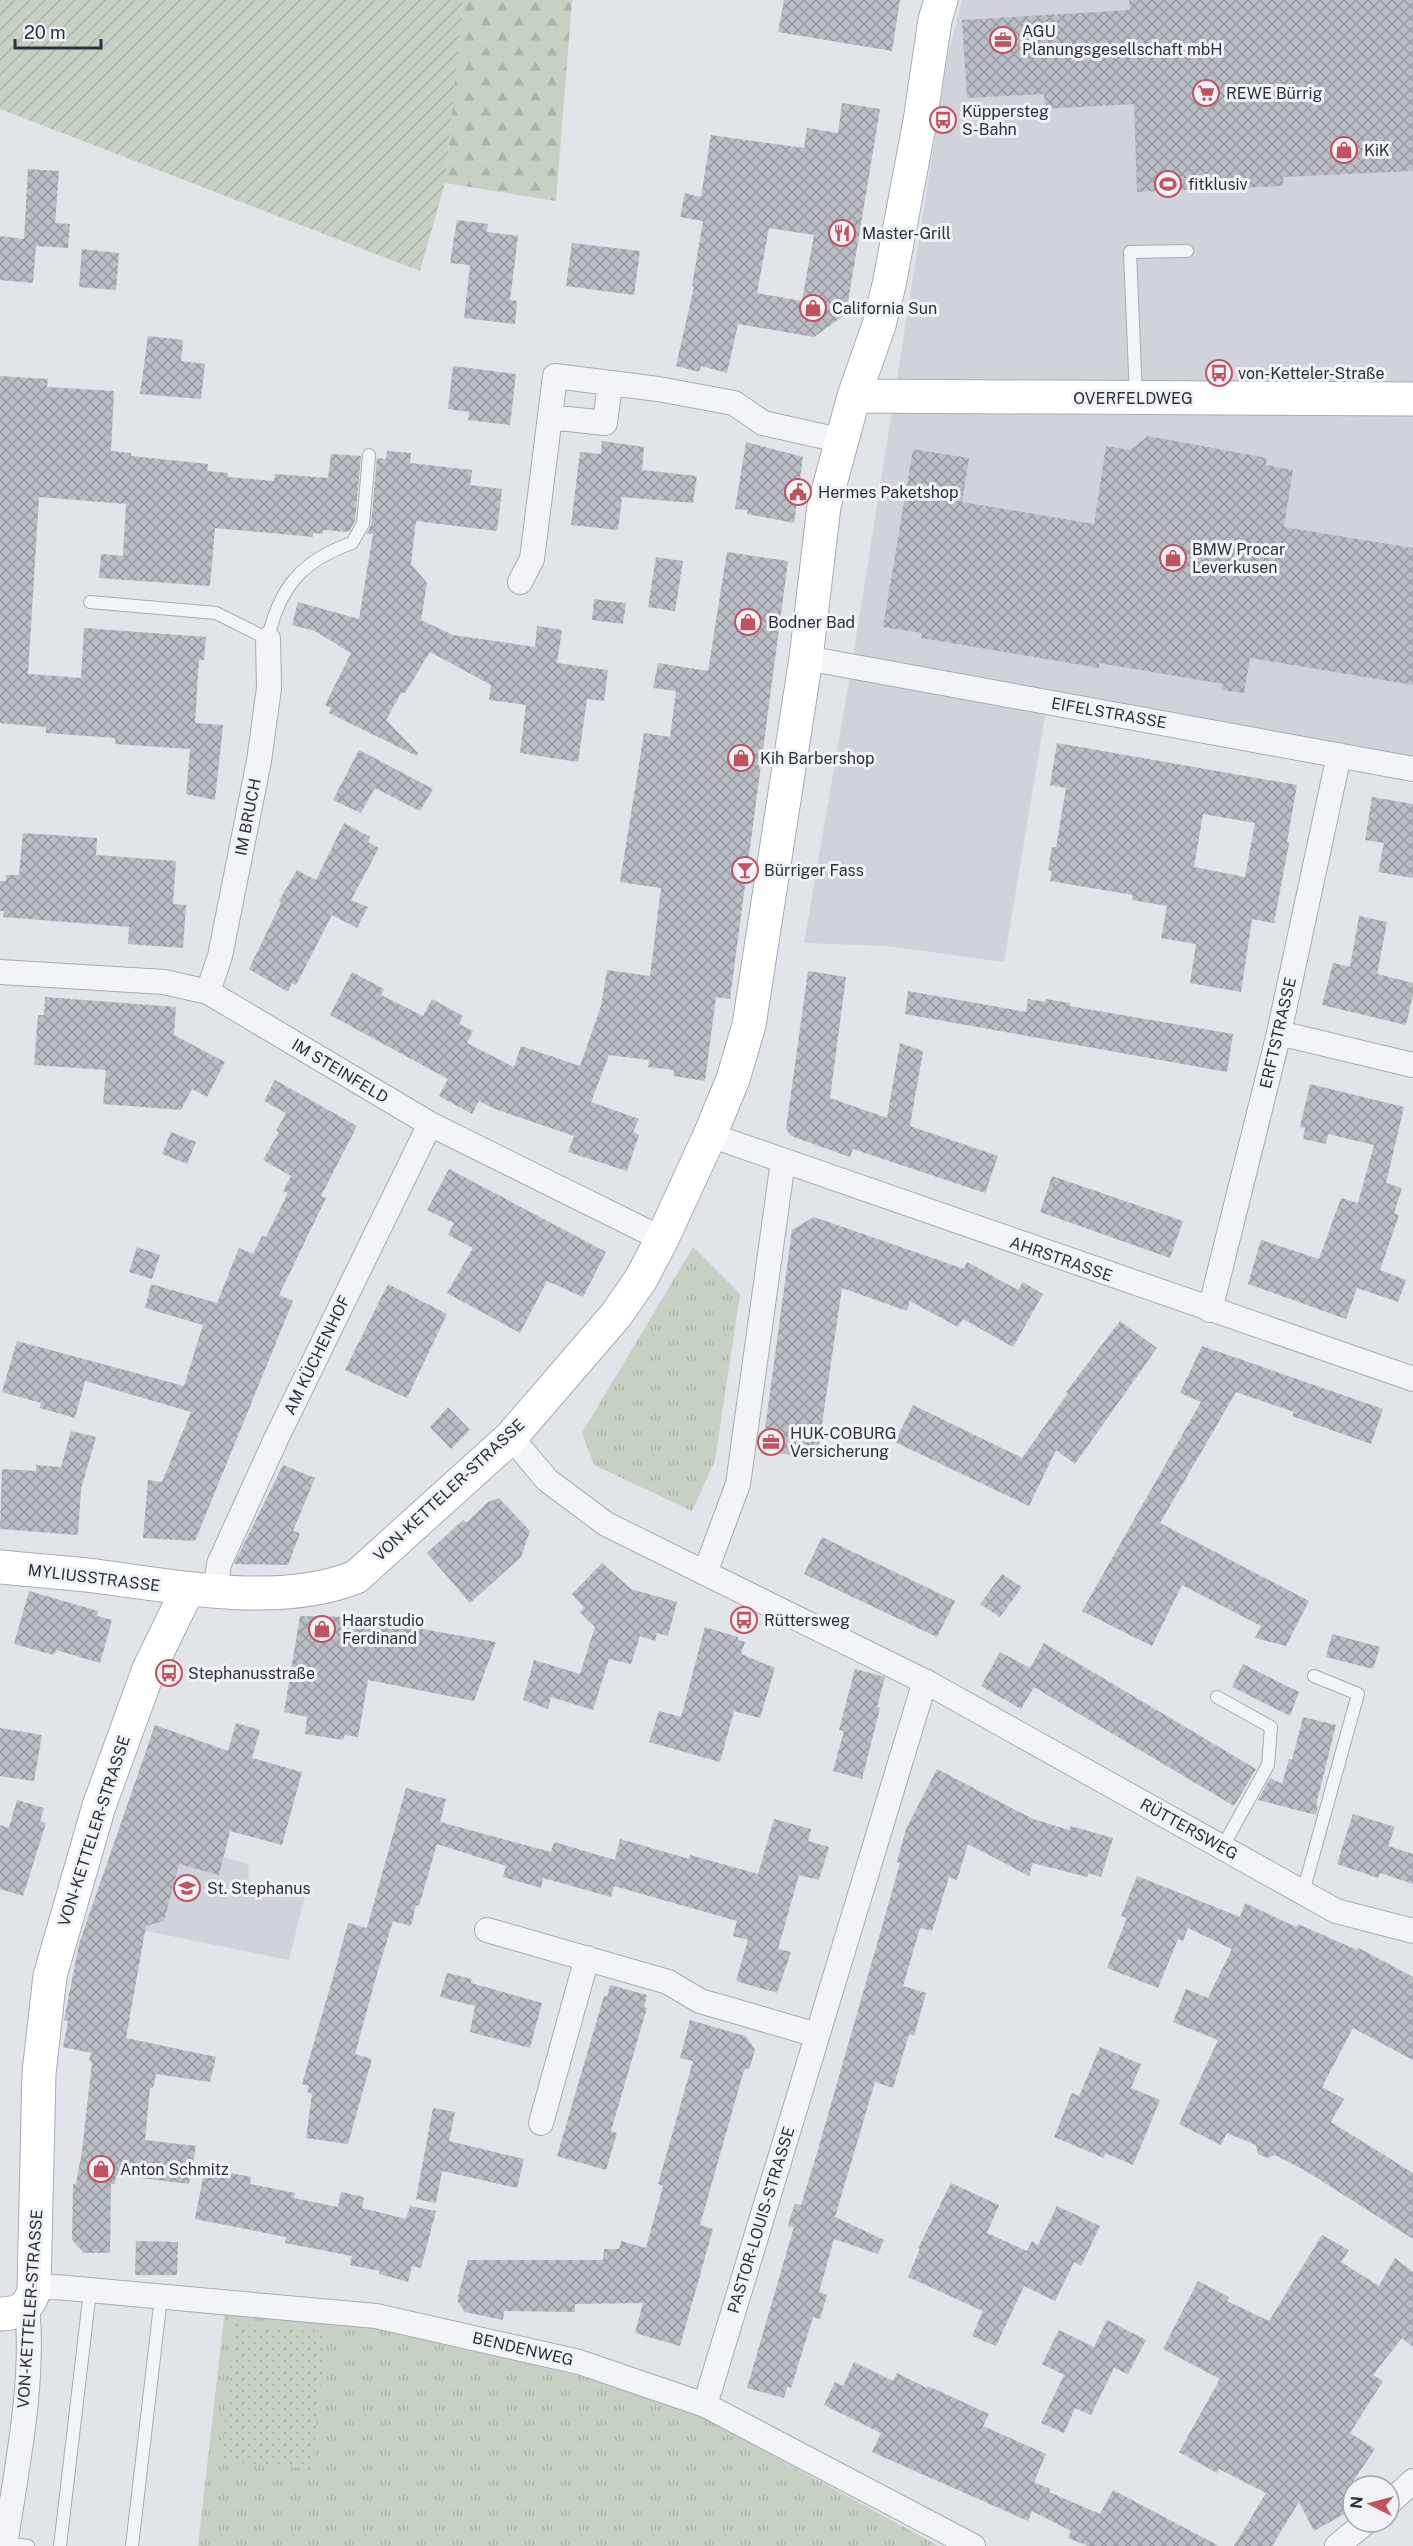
<svg xmlns="http://www.w3.org/2000/svg" width="1413" height="2546" font-family="'Public Sans',sans-serif">
<defs>
<pattern id="grass-tufts" width="24" height="20" patternUnits="userSpaceOnUse" patternTransform="scale(1.5)"><rect width="24" height="20" fill="#c6d1c3"/><path d="M3 7l-1-3M5 7V3M7 7l1-3M15 17l-1-3M17 17v-4M19 17l1-3" fill="none" stroke="#aab4a9"/></pattern>
<pattern id="forest-firs" width="22" height="20" patternUnits="userSpaceOnUse" patternTransform="scale(1.5)"><rect width="22" height="20" fill="#c6d1c3"/><path d="M5 1l3.5 6h-7zM16 11l3.5 6h-7z" fill="#aab4a9"/></pattern>
<pattern id="park-dots" width="8" height="8" patternUnits="userSpaceOnUse" patternTransform="scale(1.5)"><rect width="8" height="8" fill="#c6d1c3"/><path d="M2 2h.1M6 6h.1" fill="none" stroke="#aab4a9" stroke-width="1.8" stroke-linecap="round"/></pattern>
<pattern id="garden-furrows" width="10" height="10" patternUnits="userSpaceOnUse" patternTransform="scale(1.5)"><rect width="10" height="10" fill="#c6d1c3"/><path d="M-1 1l2-2M0 10L10 0M9 11l2-2" fill="none" stroke="#aab4a9"/></pattern>
<pattern id="building-cross-hatch" width="8" height="8" patternUnits="userSpaceOnUse" patternTransform="scale(1.5)"><rect width="8" height="8" fill="#b9bdc4"/><path d="M0 0l8 8M0 8l8-8" fill="none" stroke="#979aa1"/></pattern>
</defs>
<rect width="100%" height="100%" fill="#e1e4e8"/>
<path fill="#cfd3da" d="M962 0H1413V757L1049 692 1004 962 887 946 804 943 853 658 948 55Z
M129 1804 230 1831 224 1857 248 1864 249 1881 305 1895 289 1960 87 1919Z"/>
<path fill="url(#grass-tufts)" d="M693 1247 740 1294 715 1460 692 1511 594 1465 582 1433Z
M225 2309 387 2330 608 2383 702 2417 939 2546H198Z"/>
<path fill="url(#forest-firs)" d="M463 0H572L556 201 445 183Z"/>
<path fill="url(#park-dots)" d="M235 2324 326 2333 312 2470 221 2461Z"/>
<path fill="url(#garden-furrows)" d="M0 0H463L445 183 420 271 0 109Z"/>
<path fill="url(#building-cross-hatch)" fill-rule="evenodd" d="M784 0H900L892 51 778 32Z
M1129 0H1413V171L1283 177V186L1137 192 1134 104 1045 109 1044 94 967 98 962 20 1130 10Z
M842 103 880 109 846 314 814 337 738 324 727 373 701 366 699 372 676 366 694 287 692 286 703 221 680 217 685 193 701 197 711 135 804 148 807 128 838 133ZM769 228 814 235 802 301 757 293Z
M28 169 59 171 55 223 70 224 68 248 36 246 33 283 0 280V236L24 239Z
M457 220 488 224 487 232 518 236 510 300 517 301 515 324 464 318 470 265 450 263Z
M572 243 640 251 634 295 566 286Z
M82 249 119 253 116 290 79 287Z
M148 336 183 340 181 361 205 364 201 399 140 394Z
M453 366 516 374 510 425 468 420 469 412 448 409Z
M0 376 48 379 47 387 114 391 111 451 131 453V456L208 464 207 471 228 473V477L274 481 275 474 328 478 331 454 361 456 355 521 349 532 323 530V534L313 533V537L215 528 210 586 99 578 101 554 123 556 126 504 39 497 28 674 81 678 84 628 206 637 204 660H199L195 723 223 725 215 800 186 794 190 749 115 744V738L46 733V727L0 723Z
M1148 436 1267 458 1266 465 1293 470 1284 527 1413 548V685L1250 658 1244 693 1222 690 1223 684 1099 663V668L921 638 922 633 883 627 913 449 969 458 962 502 1094 524 1106 446 1130 450Z
M602 441 644 447 642 470 697 476 693 503 622 497 618 530 571 525 580 452 601 454Z
M746 442 803 457 794 523 747 514 748 510 735 509Z
M387 451 411 453 410 463 472 470 470 485 502 489 497 531 416 521 411 564 427 583 421 620 453 635 535 647 537 626 562 630 557 663 608 670 604 701 587 699 578 762 520 753 526 705 489 700 491 685 430 652 405 693H401L386 720 418 753 417 756 329 713 331 708 325 705 351 653 315 631 292 625 298 602 359 619 373 534H367L371 525 377 458 386 459Z
M727 552 788 561 730 999 716 997 705 1081 673 1076 674 1070 648 1067 649 1060 609 1055 591 1102 639 1119 633 1132 639 1135 627 1171 568 1152 574 1136 495 1109 479 1101 472 1114 439 1096 448 1079 330 1015 352 972 384 989 381 995 423 1016 432 999 463 1016 459 1024 473 1031 467 1043 514 1067 521 1046 580 1066 601 1006 607 970 650 976 661 888 620 882 644 733 670 737 676 691 653 688 658 663 708 671Z
M656 557 683 561 675 611 648 607Z
M594 599 626 603 623 624 592 620Z
M1057 743 1297 785 1287 842 1289 843 1274 923 1252 919 1241 992 1190 983 1196 944 1161 938 1167 906 1132 900 1133 895 1050 881 1052 871 1048 870 1052 847H1056L1066 788 1050 785ZM1203 814 1255 823 1245 877 1194 867Z
M359 750 433 789 420 811 375 788 361 813 333 800Z
M1372 797 1413 804V878L1378 872 1384 843 1365 840Z
M344 823 370 837 368 842 379 848 351 900 368 907 357 928 332 915 296 985 292 983 288 992 249 969 281 903 279 901 297 870 316 880Z
M23 833 97 838 96 855 176 861 173 904 186 905 183 948 128 944 129 927 3 917 4 911H0V881H6V875H19Z
M1359 916 1387 922 1377 974 1413 983V994L1406 1025 1322 1005 1333 963 1350 967Z
M808 971 846 977 830 1098 887 1118 900 1043 923 1051 910 1126 998 1156 985 1193 853 1149 850 1157 791 1136 786 1129Z
M908 991 1026 1012 1028 999 1045 1002 1046 999 1070 1003 1069 1006 1233 1034 1227 1072 905 1014Z
M45 997 176 1007 174 1035 225 1062 207 1097 192 1089 181 1110 103 1104 106 1070 34 1065 38 1015H44Z
M275 1080 357 1126 321 1196 326 1198 279 1295 293 1301 195 1541 143 1538 148 1480 162 1482 191 1412 85 1381 75 1418 40 1408 41 1403 2 1392 11 1361 17 1341 184 1386 203 1325 145 1308 151 1284 217 1303 239 1248 253 1254 262 1236 266 1237 288 1193 283 1191 291 1176 263 1160 279 1132 276 1131 286 1113 264 1101Z
M1310 1084 1404 1107 1386 1183 1402 1188 1394 1213 1399 1215 1380 1270 1406 1280 1398 1302 1357 1288 1346 1319 1248 1284 1261 1240 1319 1259 1341 1198 1358 1203 1374 1145 1328 1134 1326 1144 1303 1139 1305 1128 1300 1127Z
M171 1132 196 1142 187 1164 162 1154Z
M449 1169 606 1252 583 1297 547 1281 520 1333 447 1293 473 1248 448 1235 454 1223 427 1210Z
M1052 1176 1183 1221 1170 1258 1040 1212Z
M814 1217 964 1269 967 1262 1018 1290 1023 1282 1043 1294 1013 1347 963 1319 958 1327 910 1301 907 1311 842 1288 817 1458 762 1451 792 1230Z
M137 1247 160 1255 152 1279 129 1272Z
M388 1284 447 1314 407 1398 345 1370Z
M1120 1321 1157 1348 1075 1464 1056 1450 1029 1506 895 1442 913 1405 1022 1458 1068 1393 1066 1392Z
M1202 1346 1383 1409 1371 1444 1292 1416 1294 1412 1236 1392 1160 1523 1309 1601 1286 1646 1255 1638 1261 1626 1182 1585 1152 1646 1082 1611 1201 1402 1180 1393Z
M448 1407 470 1430 451 1449 430 1427Z
M71 1431 96 1437 81 1489 78 1535 0 1529 2 1469 36 1471V1465L61 1467Z
M283 1465 315 1478 293 1531 300 1533 288 1565 234 1564Z
M499 1498 530 1531 521 1557 470 1603 427 1553 463 1520 466 1523 488 1502Z
M822 1537 955 1601 937 1637 804 1574Z
M602 1563 631 1589 677 1602 668 1636 657 1633 655 1641 640 1636 631 1664 609 1659 593 1710 551 1697 548 1709 523 1700 534 1660 580 1674 595 1627 580 1612 584 1608 572 1594Z
M1002 1574 1022 1587 1000 1617 980 1604Z
M29 1591 98 1611 97 1616 112 1620 100 1663 56 1650 54 1655 14 1644Z
M300 1616 353 1617 496 1642 474 1701 368 1680 358 1737 345 1735 343 1740 305 1734 307 1717 284 1712Z
M705 1627 738 1637V1640L745 1642 741 1654 775 1668 760 1718 734 1711 720 1762 649 1742 659 1711 681 1717Z
M1332 1634 1380 1647 1373 1669 1326 1657Z
M1044 1643 1256 1769 1234 1806 1034 1687 1021 1709 981 1686 1000 1652 1030 1668Z
M1243 1664 1299 1692 1290 1716 1232 1687Z
M855 1669 885 1677 877 1707 880 1708 862 1779 833 1771 844 1731 839 1730Z
M1303 1717 1336 1725 1316 1805 1318 1806 1316 1815 1258 1800 1270 1778 1282 1784 1289 1759 1292 1760Z
M236 1723 260 1730 252 1758 302 1772 282 1845 230 1831 219 1875 179 1864 164 1921 146 1926 126 2038 216 2057 210 2082 156 2074 153 2088H150L145 2140 196 2146 189 2184 116 2175 115 2184H111L110 2253H84L72 2240 73 2184H76L82 2151 92 2062 89 2061 91 2053 63 2047 68 2021 64 2020 79 1944 155 1725 228 1751Z
M0 1728 42 1735 34 1781 0 1776Z
M937 1769 1033 1819 1069 1830 1071 1826 1113 1838 1101 1877 1089 1873 1087 1877 1033 1863 1029 1876 968 1844 957 1880 949 1877 932 1931 920 1928 903 1986 926 1993 914 2036 909 2034 893 2088 875 2082 835 2217 884 2240 878 2254 834 2239 819 2292 827 2295 820 2319 813 2317 791 2388 787 2387 784 2398 747 2388 794 2227 788 2226 791 2215 795 2204 801 2205 817 2153 896 1878 900 1863 897 1862 906 1829Z
M406 1788 446 1799 440 1822 551 1852 554 1842 615 1860 620 1839 689 1859 690 1855 758 1874 774 1819 811 1829 808 1841 829 1847 819 1880 799 1875 778 1949 791 1952 777 1993 736 1981 748 1940 733 1936 737 1921 614 1886 611 1897 543 1878 541 1888 503 1877 506 1866 437 1844 419 1906 416 1905 411 1926 393 1921 378 1970 355 2054 372 2059 348 2144 306 2138 312 2094 307 2092 309 2086 302 2084 336 1967 348 1923 367 1928Z
M17 1800 44 1808 40 1821 46 1823 23 1896 0 1889V1825L9 1828Z
M1353 1814 1395 1827 1388 1846 1413 1854V1884L1380 1873 1378 1878 1337 1864Z
M1137 1876 1240 1917 1245 1903 1296 1927 1298 1924 1357 1950 1359 1948 1413 1977V2060L1353 2028 1322 2087 1344 2099 1331 2122 1413 2173V2239L1306 2171 1275 2155 1267 2158 1258 2154 1256 2145 1227 2133 1221 2145 1179 2124 1218 2040 1173 2022 1186 1989 1208 1998 1232 1949 1188 1928 1183 1941 1178 1939 1158 1988 1107 1968 1127 1918 1121 1916Z
M447 1973 472 1979 471 1983 542 2003 530 2048 470 2032 475 2006 440 1997Z
M610 1985 647 1995 644 2007 647 2008 611 2131 617 2133 606 2170 557 2156 604 1996 607 1997Z
M690 2020 745 2036 755 2049 750 2068 744 2070 700 2225 713 2229 680 2346 635 2333 643 2303 575 2304V2312L504 2311 503 2320 465 2312 458 2302V2296L468 2260H603L604 2249H619L621 2241 646 2248 663 2186 658 2184 693 2061 680 2058Z
M1100 2047 1141 2064 1131 2088 1160 2100 1133 2165 1105 2153 1104 2158 1054 2137 1072 2093 1079 2096Z
M433 2108 455 2112 449 2141 524 2159 517 2188 442 2171 436 2203 416 2199Z
M205 2168 251 2177 250 2184 295 2193 294 2198 338 2207 341 2192 364 2197 362 2208 406 2219 410 2206 436 2211 421 2268 412 2266 408 2282 379 2274 380 2271 350 2265 352 2256 285 2243 286 2237 195 2219Z
M951 2183 999 2205 987 2233 1027 2251 1032 2241 1038 2245 1057 2206 1100 2226 1081 2266 1074 2262 1055 2301 1024 2286 996 2346 972 2336 983 2311 908 2277 920 2249 918 2248Z
M1322 2235 1349 2250 1341 2262 1379 2286 1395 2258 1413 2272V2347L1402 2338 1373 2375 1383 2381 1350 2433 1375 2449 1352 2483 1353 2509 1314 2531 1299 2502 1272 2546H1234L1266 2493 1219 2469 1217 2473 1179 2452 1220 2379 1163 2349 1198 2281 1229 2297 1227 2301 1269 2321Z
M136 2241 178 2242 177 2275H135Z
M1107 2320 1146 2340 1128 2374 1114 2368 1091 2415 1075 2408 1064 2433 1041 2423 1064 2375 1042 2364 1059 2330 1094 2347Z
M854 2362 893 2381 897 2373 927 2388 928 2386 989 2414 983 2426 1046 2454 1034 2482 1050 2489 1049 2492 1100 2514 1113 2490 1219 2546H1088L1068 2538 1071 2531 1032 2511 1028 2521 872 2452 881 2433 824 2405 835 2382 843 2386Z"/>
<g fill="none" stroke-linecap="round" stroke-linejoin="round">
<defs>
<path id="lane" d="M1136 397 1130 252 1187 251
M90 602 216 613 268 639C279 587 303 560 352 543L363 524 369 455
M1217 1697 1271 1727 1268 1765 1222 1848
M1303 1892 1358 1694 1314 1676
M6 2543 28 2546
M60 2546 90 2291
M132 2546 161 2297"/>
<path id="street" d="M550 417 605 423 610 383
M520 582 532 559 555 376 658 389 734 403 763 423 843 441
M806 658 1413 769
M0 972 164 982 208 992 430 1124 662 1239
M208 992 220 956 259 761 269 688 268 639
M1279 1033 1413 1065
M710 1135 1413 1379
M1210 1310 1279 1033 1339 755
M511 1437 547 1480 606 1524 930 1684 1336 1911 1413 1931
M705 1573 738 1484 783 1161
M215 1590 219 1564 276 1439 430 1124
M487 1930 668 1982 700 2001 817 2035
M541 2123 587 1958
M34 2288 56 2287 376 2316 579 2362 705 2405 973 2546
M705 2405 925 1681
M1389 2503 1413 2481
M5 2546C16 2470 35 2383 27 2307
M1337 2546 1366 2522"/>
<path id="secondary" d="M854 396 1413 399
M0 1567C29 1570 58 1572 87 1575 170 1585 276 1609 356 1577L511 1437 616 1315 641 1279 662 1239 710 1135 733 1079 749 1025 806 658 824 506 854 396 879 325 889 285 920 121 935 20 941 0
M0 2314C19 2314 31 2307 34 2288L39 2073 50 1976 99 1806 149 1669 188 1589"/>
</defs>
<use href="#lane" stroke="#a7abb2" stroke-width="14"/>
<use href="#street" stroke="#a7abb2" stroke-width="26"/>
<use href="#secondary" stroke="#a7abb2" stroke-width="35"/>
<use href="#lane" stroke="#f3f4f7" stroke-width="12"/>
<use href="#street" stroke="#f3f4f7" stroke-width="24"/>
<use href="#secondary" stroke="#fff" stroke-width="33"/>
</g>
<defs>
<symbol id="office-ring" viewBox="-11 -11 22 22"><circle r="9.5" fill="#f0f2f6" stroke="#c15260" stroke-width="1.5"/><path d="M-6-3h4V-5.5h4V-3h4V5H-6ZM-1-4.5V-3h2v-1.5ZM-6 0V1H6V0Z" fill="#c15260"/></symbol>
<symbol id="supermarket-ring" viewBox="-11 -11 22 22"><circle r="9.5" fill="#f0f2f6" stroke="#c15260" stroke-width="1.5"/><path d="M-6-5.5h2.5l.6 2H6L4.5 2H-2.5L-4.4-4H-6ZM-1.5 3.2a1.3 1.3 0 1 0 .1 0ZM3 3.2a1.3 1.3 0 1 0 .1 0Z" fill="#c15260"/></symbol>
<symbol id="bus-ring" viewBox="-11 -11 22 22"><circle r="9.5" fill="#f0f2f6" stroke="#c15260" stroke-width="1.5"/><path d="M-5-6H5V4H4V6H2V4H-2V6H-4V4H-5ZM-3.5-4V0h7V-4ZM-3.5 1.2v1.5H-2V1.2ZM2 1.2v1.5H3.5V1.2Z" fill="#c15260"/></symbol>
<symbol id="shop-ring" viewBox="-11 -11 22 22"><circle r="9.5" fill="#f0f2f6" stroke="#c15260" stroke-width="1.5"/><path d="M-5-2.5h2.3a2.7 3.5 0 0 1 5.4 0H5L5.5 6h-11ZM-1.5-2.5h3a1.5 2.3 0 0 0-3 0Z" fill="#c15260"/></symbol>
<symbol id="stadium-ring" viewBox="-11 -11 22 22"><circle r="9.5" fill="#f0f2f6" stroke="#c15260" stroke-width="1.5"/><path d="M0-5a6.5 5 0 1 0 0 10a6.5 5 0 1 0 0-10ZM-3.5-1.8h7v3.6h-7Z" fill="#c15260"/></symbol>
<symbol id="restaurant-ring" viewBox="-11 -11 22 22"><circle r="9.5" fill="#f0f2f6" stroke="#c15260" stroke-width="1.5"/><path d="M-5-6h1v4h1v-4h1v4h1v-4h1v5L-1.5 .5V6h-2V.5L-5-1ZM5-6V6H3V1.5H1.5Q1.5-4 5-6Z" fill="#c15260"/></symbol>
<symbol id="civic-ring" viewBox="-11 -11 22 22"><circle r="9.5" fill="#f0f2f6" stroke="#c15260" stroke-width="1.5"/><path d="M-.6-6.5H3V-4.5H.6V-3L4-1V1h2V6H-6V1h2V-1L-.6-3ZM-1.2 2.5V6h2.4V2.5Z" fill="#c15260"/></symbol>
<symbol id="bar-ring" viewBox="-11 -11 22 22"><circle r="9.5" fill="#f0f2f6" stroke="#c15260" stroke-width="1.5"/><path d="M-6-5H6L.8 .8V4.5H3.5V6h-7V4.5H-.8V.8Z" fill="#c15260"/></symbol>
<symbol id="school-ring" viewBox="-11 -11 22 22"><circle r="9.5" fill="#f0f2f6" stroke="#c15260" stroke-width="1.5"/><path d="M0-5L7-2L0 1L-7-2ZM-4 1L0 2.5L4 1V4Q0 6-4 4Z" fill="#c15260"/></symbol>
</defs>
<g fill-rule="evenodd">
<use href="#office-ring" x="988" y="25" width="30" height="30"/>
<use href="#supermarket-ring" x="1191" y="78" width="30" height="30"/>
<use href="#bus-ring" x="928" y="105" width="30" height="30"/>
<use href="#shop-ring" x="1329" y="135" width="30" height="30"/>
<use href="#stadium-ring" x="1153" y="169" width="30" height="30"/>
<use href="#restaurant-ring" x="827" y="218" width="30" height="30"/>
<use href="#shop-ring" x="798" y="293" width="30" height="30"/>
<use href="#bus-ring" x="1204" y="358" width="30" height="30"/>
<use href="#civic-ring" x="783" y="477" width="30" height="30"/>
<use href="#shop-ring" x="1158" y="543" width="30" height="30"/>
<use href="#shop-ring" x="733" y="607" width="30" height="30"/>
<use href="#shop-ring" x="726" y="743" width="30" height="30"/>
<use href="#bar-ring" x="730" y="855" width="30" height="30"/>
<use href="#office-ring" x="756" y="1427" width="30" height="30"/>
<use href="#bus-ring" x="729" y="1605" width="30" height="30"/>
<use href="#shop-ring" x="307" y="1614" width="30" height="30"/>
<use href="#bus-ring" x="154" y="1658" width="30" height="30"/>
<use href="#school-ring" x="172" y="1873" width="30" height="30"/>
<use href="#shop-ring" x="86" y="2154" width="30" height="30"/>
</g>
<g text-anchor="middle" dominant-baseline="central" stroke-width="6" stroke-linejoin="round" paint-order="stroke">
<g font-size="16" fill="#2b323e" stroke="#f0f2f6" text-anchor="start">
<text x="1022" y="31">AGU<tspan x="1022" dy="18">Planungsgesellschaft mbH</tspan></text>
<text x="1226" y="93">REWE Bürrig</text>
<text x="962" y="111">Küppersteg<tspan x="962" dy="18">S-Bahn</tspan></text>
<text x="1364" y="150">KiK</text>
<text x="1188" y="184">fitklusiv</text>
<text x="862" y="233">Master-Grill</text>
<text x="832" y="308">California Sun</text>
<text x="1238" y="373">von-Ketteler-Straße</text>
<text x="818" y="492">Hermes Paketshop</text>
<text x="1192" y="549">BMW Procar<tspan x="1192" dy="18">Leverkusen</tspan></text>
<text x="768" y="622">Bodner Bad</text>
<text x="760" y="758">Kih Barbershop</text>
<text x="764" y="870">Bürriger Fass</text>
<text x="790" y="1433">HUK-COBURG<tspan x="790" dy="18">Versicherung</tspan></text>
<text x="342" y="1620">Haarstudio<tspan x="342" dy="18">Ferdinand</tspan></text>
<text x="764" y="1620">Rüttersweg</text>
<text x="188" y="1673">Stephanusstraße</text>
<text x="207" y="1888">St. Stephanus</text>
<text x="120" y="2169">Anton Schmitz</text>
</g>
<g font-size="16" fill="#2b323e" stroke="#f0f2f6">
<text x="1133" y="398">OVERFELDWEG</text>
<text transform="translate(1109 713) rotate(10)">EIFELSTRASSE</text>
<text transform="translate(248 817) rotate(-79)">IM BRUCH</text>
<text transform="translate(1278 1033) rotate(-77)">ERFTSTRASSE</text>
<text transform="translate(340 1071) rotate(31)">IM STEINFELD</text>
<text transform="translate(1061 1259) rotate(19)">AHRSTRASSE</text>
<text transform="translate(317 1355) rotate(-64)">AM KÜCHENHOF</text>
<text transform="translate(449 1490) rotate(-43)">VON-KETTELER-STRASSE</text>
<text transform="translate(94 1578) rotate(7)">MYLIUSSTRASSE</text>
<text transform="translate(1189 1829) rotate(29)">RÜTTERSWEG</text>
<text transform="translate(94 1831) rotate(-72)">VON-KETTELER-STRASSE</text>
<text transform="translate(761 2220) rotate(-73)">PASTOR-LOUIS-STRASSE</text>
<text transform="translate(30 2309) rotate(-86)">VON-KETTELER-STRASSE</text>
<text transform="translate(523 2349) rotate(13)">BENDENWEG</text>
</g>
</g>
<g transform="translate(1371 2504) rotate(276)"><circle r="28" fill="#f0f2f6" stroke="#a1a5ac" stroke-width="1.5"/>
<path d="M0-4.5L10 22L0 15L-10 22Z" fill="#c15260"/>
<text y="-9" font-size="16" font-weight="bold" text-anchor="middle" fill="#2b323e">N</text>
</g>
<path d="M15 39v9h86v-9" fill="none" stroke="#2b323e" stroke-width="3"/>
<text x="24" y="39" font-size="18" fill="#2b323e" stroke="#f0f2f6" stroke-width="4.5" paint-order="stroke">20 m</text>
</svg>
